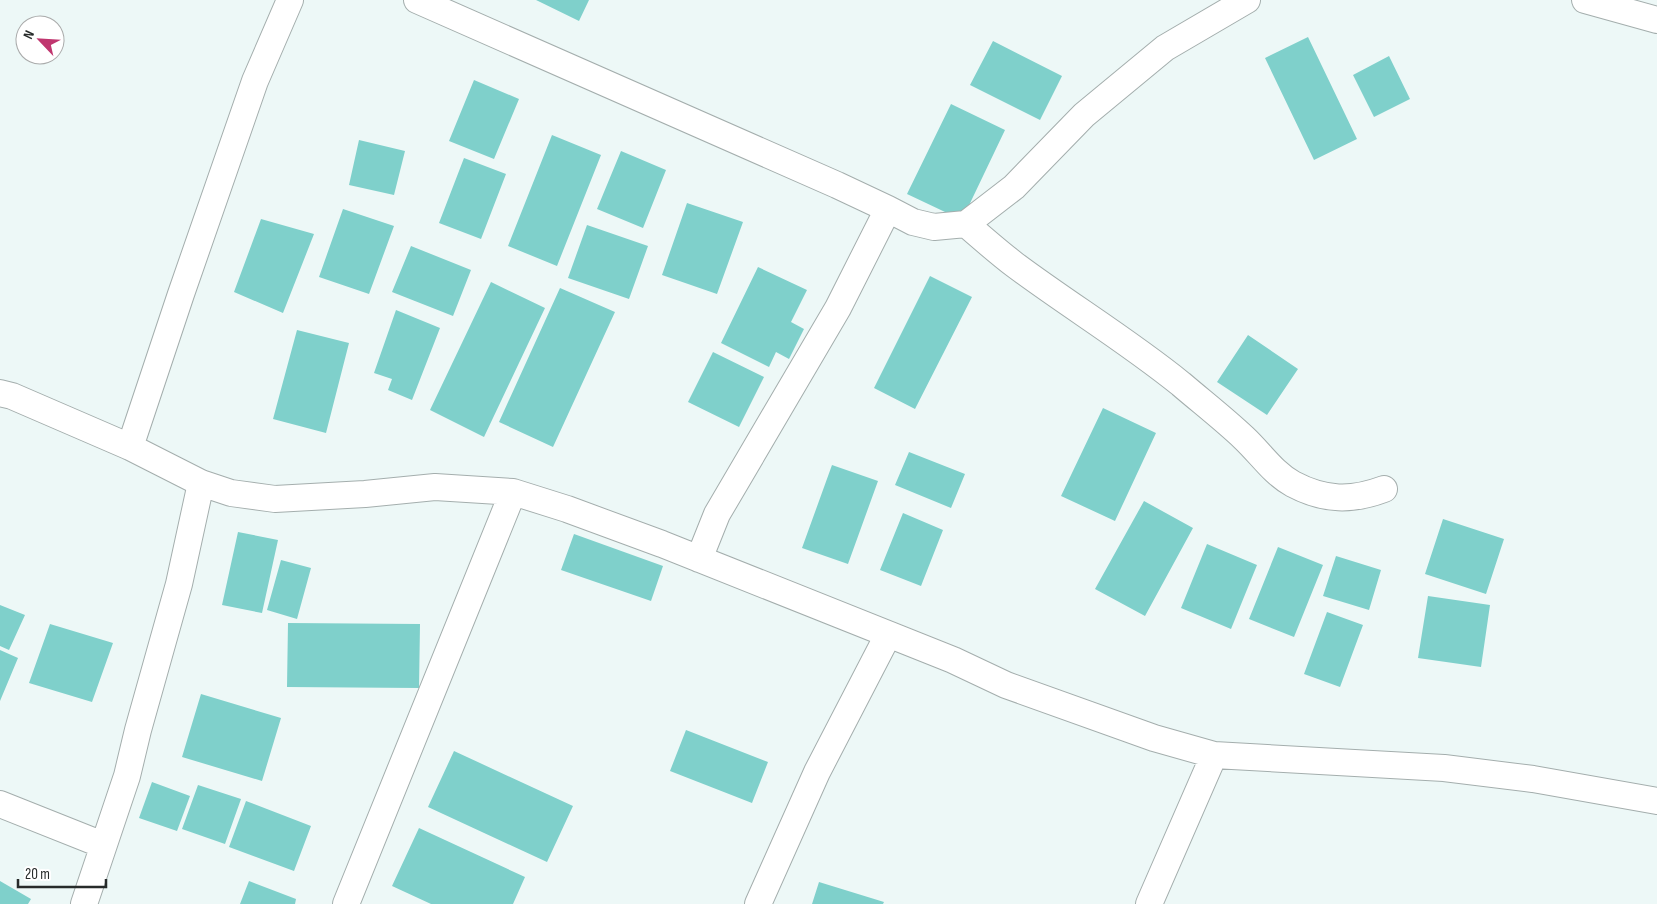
<svg xmlns="http://www.w3.org/2000/svg" width="1657" height="904" font-family="'Sofia Sans Condensed',sans-serif">
<rect width="100%" height="100%" fill="#edf8f7"/>
<path fill="#7fd0cb" d="M536 0H589L579 21Z
M1308 37 1357 139 1314 160 1265 58Z
M993 41 1062 76 1040 120 970 85Z
M1389 56 1410 99 1374 117 1353 75Z
M474 80 519 99 494 159 449 141Z
M951 104 1005 130 962 220 907 194Z
M552 135 601 155 557 266 508 246Z
M359 140 405 151 394 195 349 185Z
M621 151 666 170 643 228 597 209Z
M464 158 506 174 481 239 439 223Z
M687 203 743 222 717 294 662 275Z
M343 209 394 226 369 294 319 277Z
M261 219 314 234 283 313 234 292Z
M587 225 648 246 629 299 568 278Z
M411 246 471 270 453 316 392 292Z
M758 267 807 290 791 322 804 329 789 359 776 352 769 367 721 343Z
M930 276 972 297 915 409 874 388Z
M491 282 545 308 484 437 430 410Z
M560 288 615 312 553 447 499 422Z
M396 310 440 328 412 400 388 390 392 379 374 373Z
M297 330 349 343 326 433 273 419Z
M1248 335 1298 369 1267 415 1217 382Z
M713 352 764 377 739 427 688 402Z
M1103 408 1156 433 1115 521 1061 496Z
M909 452 965 474 951 508 895 485Z
M832 465 878 481 848 564 802 548Z
M1144 501 1193 528 1145 616 1095 589Z
M903 513 943 530 921 586 880 570Z
M1443 519 1504 539 1486 594 1425 574Z
M238 532 278 540 262 613 222 605Z
M574 534 663 566 651 601 561 570Z
M1207 544 1257 565 1231 629 1181 608Z
M1278 547 1323 565 1294 637 1249 619Z
M1336 556 1381 570 1369 610 1323 596Z
M281 560 311 568 297 619 267 610Z
M1428 596 1490 605 1481 667 1418 658Z
M0 605 25 615 9 650 0 646Z
M1327 612 1363 625 1340 687 1304 674Z
M288 623 420 624 419 688 287 687Z
M50 624 113 643 92 702 29 683Z
M0 650 18 658 0 701Z
M201 694 281 718 262 781 182 757Z
M686 730 768 762 752 803 670 771Z
M454 751 573 806 547 862 428 807Z
M152 782 190 796 177 831 139 818Z
M198 785 241 799 225 844 182 829Z
M246 801 311 826 294 871 229 847Z
M419 828 525 877 513 904H431L392 886Z
M0 881 31 899 28 904H0Z
M249 881 296 899 295 904H240Z
M819 882 884 902 883 904H812Z"/>
<g fill="none" stroke-linecap="round" stroke-linejoin="round">
<defs>
<path id="street" d="M417 0 837 185 888 209
M1585 0 1657 20
M966 224C982 238 998 252 1015 265 1070 306 1128 341 1181 384 1202 402 1224 419 1244 438 1261 454 1273 473 1293 484 1325 501 1352 501 1384 489
M0 393 12 396 130 447 201 483 231 493 275 499 365 494 435 487 513 492 567 509 662 544 953 660 1006 685 1154 738 1214 755 1444 768 1533 779 1657 801
M130 447 181 294 255 81 290 0
M699 559 717 514 838 308 888 209 913 222 934 227 966 224 1014 187 1084 115 1165 48 1247 0
M0 804 103 845
M84 904 127 776 138 730 179 584 201 483
M346 904 513 492
M758 904 817 772 888 635
M1149 904 1214 755"/>
</defs>
<use href="#street" stroke="#a4aead" stroke-width="28"/>
<use href="#street" stroke="#fff" stroke-width="26"/>
</g>
<g transform="translate(40 40) rotate(295)"><circle r="24" fill="#ffffff" stroke="#a9aaaa"/>
<path d="M0-4L9 19L0 12L-9 19Z" fill="#c0366f"/>
<text y="-8" font-size="14" font-weight="bold" text-anchor="middle" fill="#272b2a">N</text>
</g>
<path d="M18 879v8h88v-8" fill="none" stroke="#272b2a" stroke-width="2.5"/>
<text x="25" y="879" font-size="15" fill="#272b2a" stroke="#ffffff" stroke-width="4" paint-order="stroke">20 m</text>
</svg>
